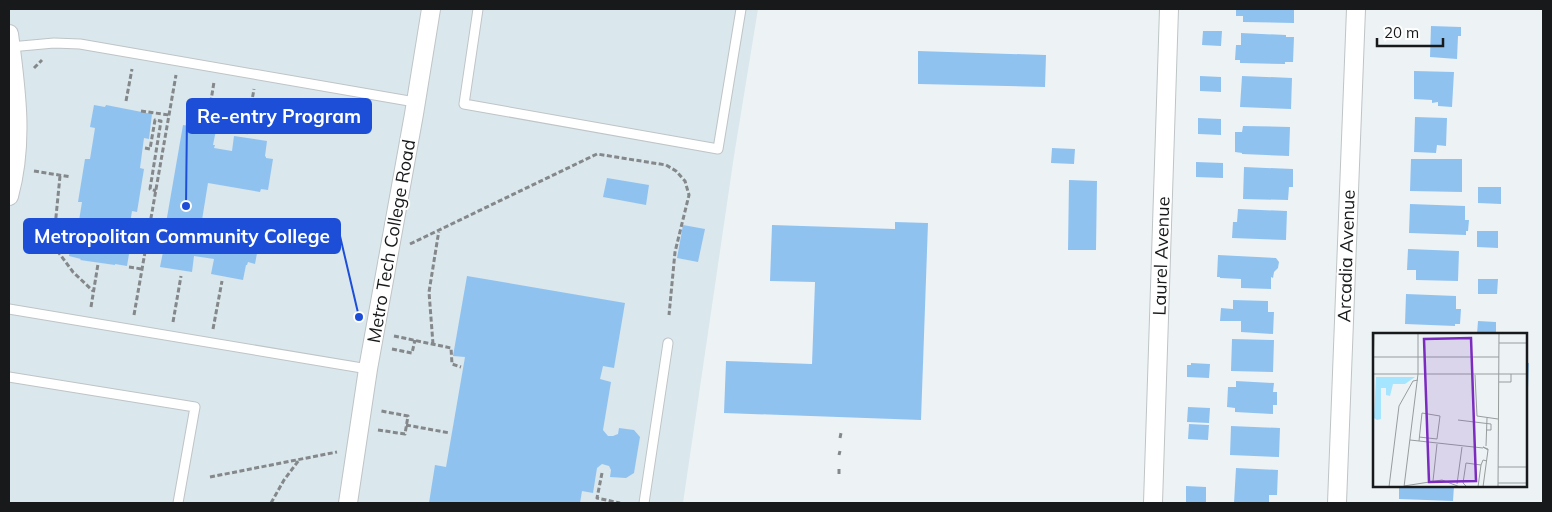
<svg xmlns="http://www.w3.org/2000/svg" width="1552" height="512" font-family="Mulish,sans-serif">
<rect width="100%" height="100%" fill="#edf3f5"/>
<path fill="#dae7ed" d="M9 9H758L734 156 683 503H9Z"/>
<path fill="#90c2f0" d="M1236 9H1294V23L1243 22V16H1236Z
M1431 26 1461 27V36H1458L1457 59 1430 57Z
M1203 31H1222L1221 46 1202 45Z
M1241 33 1286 35V37H1294L1293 62H1285V64L1240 63V60H1235L1236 45H1241Z
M918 51 1046 55 1045 87 918 84Z
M1414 71 1454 72 1452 107 1438 106V102L1432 103V100L1414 99Z
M1200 76 1221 77V92L1200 91Z
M1242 76 1292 78 1291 109 1240 107Z
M94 105 105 107 106 105 152 114 149 139 144 138 140 168 144 169 137 212 132 211 127 242H131L127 266 115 264V265L80 260 81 259 69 256 73 233H77L82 202H78L85 159H90L95 128 90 127Z
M1415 117 1447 118 1446 146 1437 145 1436 153 1414 152Z
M1198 118 1221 119V135L1198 134Z
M183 125 216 130 213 145H215L214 148 232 151 234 136 267 141 265 156 266 157V158L273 159 268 190 261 189 260 192 208 183 202 220 261 232 255 264 248 262 247 265H246L243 280 211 274 214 259 194 256 192 272 160 267 163 252H161Z
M1243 126 1290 127 1289 156 1242 154V153L1235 152V132H1242Z
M1052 148 1075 149 1074 164 1051 163Z
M1411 159H1462V192L1410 191Z
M1196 162 1223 163V178L1196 177Z
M1244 167 1293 169V187H1289L1288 200 1243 199Z
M607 178 649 185 646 205 603 197Z
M1069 180 1097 181 1096 250H1068Z
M1478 187H1501V204L1478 203Z
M1410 204 1465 206V220H1469L1468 231H1466V235L1409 233Z
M1238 209 1287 211 1286 240 1232 238 1233 222H1237Z
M895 222 928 223 921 420 724 413 726 361 812 364 815 282 770 281 772 225 895 229Z
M683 225 705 229 698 262 677 258Z
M1477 231H1498V248L1477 247Z
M1408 249 1459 251 1458 281 1416 280V270H1407Z
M1218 255 1276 258 1279 262 1278 268 1274 272 1273 278 1271 277V289L1241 288V279L1220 278V277H1217Z
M467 276 625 303 614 368 603 366 600 379 611 382 603 430 608 436H613L618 434 619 428 634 430 640 437 634 473 626 478 610 477 611 470 609 466 602 464 597 468 593 493 582 491 580 503H429L435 465 446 467 465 357 453 356Z
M1478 279H1498L1497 294H1478Z
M1406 294 1456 296V309H1461L1460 324H1455V326L1405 324Z
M1233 300 1268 301V312H1274L1273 334 1241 332V321H1220L1221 308 1233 309Z
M1478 321 1496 322V334H1477Z
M1232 339 1274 340 1273 372 1231 371Z
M1191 363 1210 364 1209 378 1187 377V365H1191Z
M1526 363H1529L1528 389H1526Z
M1236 381 1274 383 1273 392H1277V405H1273V414L1235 412V408L1227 407 1228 387H1236Z
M1188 407 1210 408 1209 423 1187 422Z
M1189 424 1209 425 1208 440 1188 439Z
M1231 426 1280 428 1279 457 1230 455Z
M1236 468 1278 470 1277 495H1269V503H1234Z
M1186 486 1206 487V503H1186Z
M1399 486H1454L1453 501 1399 499Z"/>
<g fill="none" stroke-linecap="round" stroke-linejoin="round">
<defs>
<path id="service" d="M478 9 464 104 718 149 741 9
M10 47 54 43 80 44 415 102
M9 309 368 369
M9 377 195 407 178 503
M644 503 668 343"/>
<path id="minor" d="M9 34C16 88 24 142 9 196
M348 503 368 369 414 114 431 9
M1153 503 1169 9
M1337 503 1356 9"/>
</defs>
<use href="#service" stroke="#bfc4c6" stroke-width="11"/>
<use href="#minor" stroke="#bfc4c6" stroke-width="20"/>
<path stroke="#84888a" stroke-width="3" stroke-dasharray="5 2.5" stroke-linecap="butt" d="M34 68 42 60
M126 101 132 69
M141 111 169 115
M207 125 214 82
M246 134 254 89
M145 148 150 149 155 120 161 121 150 189 156 191
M34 171 71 177
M60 176 54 237 59 253 73 272 93 291
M410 244 597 154 666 165 676 171 685 181 689 195 675 252 669 315
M129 267 142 269
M91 307 98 264
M134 315 176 75
M173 322 181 276
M213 329 222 281
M394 336 451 348 452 364 461 367
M433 344 429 292 439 230
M392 349 412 353 415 340
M406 425 450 433
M378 430 405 434 408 416 381 411
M840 438 841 433
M839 455 840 451
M602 473 597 498 620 503
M839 474V468
M210 477 337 452
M271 503 284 480 299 460"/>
<use href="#service" stroke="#fff" stroke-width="9"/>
<use href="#minor" stroke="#fff" stroke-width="18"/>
</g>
<g text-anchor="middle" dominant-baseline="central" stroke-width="4" stroke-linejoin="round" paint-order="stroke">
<g font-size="18" fill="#17191a" stroke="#fff">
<text transform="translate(391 241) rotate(-80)">Metro Tech College Road</text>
<text transform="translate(1161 256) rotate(-88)">Laurel Avenue</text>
<text transform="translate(1346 256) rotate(-88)">Arcadia Avenue</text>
</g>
</g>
<g transform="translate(1373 333)">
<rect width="154" height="154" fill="#edf3f5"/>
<path d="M3 44H42L32 51H20L17 63 13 62V55H8V86L4 87 1 85Z" fill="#a6e5ff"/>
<path fill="none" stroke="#979c9d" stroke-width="1" d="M126 10H154M1 24H126M0 40 1 0M0 41H154M102 42 104 83 125 86M126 49H138V41M85 87 118 91V97H113M37 107 110 115M46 108 49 80 67 83 64 106 46 104M113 113 114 85M125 134H154M60 148 64 111M125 150H154M84 151 89 114M31 153 69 147 87 154M16 154 26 73 40 48 45 47M31 154 45 41V0M94 154 90 150 93 130 108 132M105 154 108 132 110 127 114 128M110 154 115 117V116L110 114 115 117M125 154 126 0"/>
<path fill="#7b2cbf" fill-opacity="0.15" stroke="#7b2cbf" stroke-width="2.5" d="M98 5 103 148 56 149 51 6Z"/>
<rect width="154" height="154" fill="none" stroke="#17191a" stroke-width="2.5"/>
</g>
<path fill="none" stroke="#1d4ed8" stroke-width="2" d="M186 206L187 116M359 317L340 236"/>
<g fill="#1d4ed8" stroke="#fff" stroke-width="2">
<circle cx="186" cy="206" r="5"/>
<circle cx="359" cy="317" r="5"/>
</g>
<g fill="#1d4ed8" stroke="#1d4ed8" stroke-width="2">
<rect x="187" y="99" width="184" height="34" rx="5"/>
<rect x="24" y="219" width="316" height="34" rx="5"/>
</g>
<g font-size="19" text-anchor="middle" font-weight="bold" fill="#fff">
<text x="279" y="123">Re-entry Program</text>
<text x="182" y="243">Metropolitan Community College</text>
</g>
<rect width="1552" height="512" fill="none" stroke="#17191a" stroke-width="20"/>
<path d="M1377 38v8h66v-8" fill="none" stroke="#17191a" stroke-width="2.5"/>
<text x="1384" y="38" font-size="15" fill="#17191a" stroke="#ffffff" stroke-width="4" paint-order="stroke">20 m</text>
</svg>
